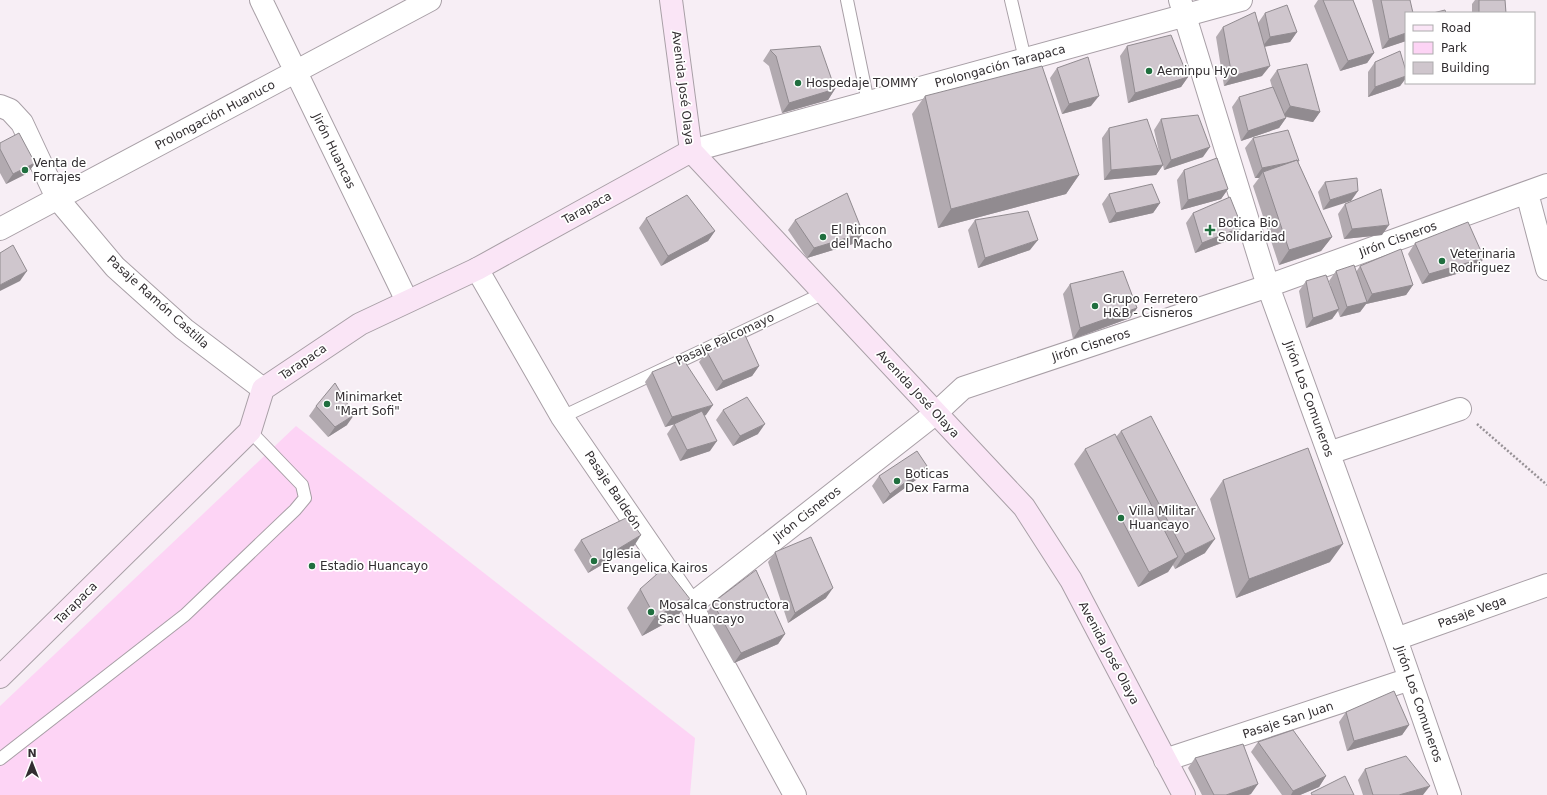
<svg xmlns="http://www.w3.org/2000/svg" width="1547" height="795" font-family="'DejaVu Sans',sans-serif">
<rect width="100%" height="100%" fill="#f7eef5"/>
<path fill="#fdd4f5" d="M296 426 695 738 690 795H0V706Z"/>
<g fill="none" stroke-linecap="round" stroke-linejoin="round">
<defs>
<path id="lane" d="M847 0 868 102
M1011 0 1025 59
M562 417 824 293
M0 759 185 615 295 510 305 498 302 485 250 431"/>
<path id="street" d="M261 0 407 301
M1180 0 1268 286 1396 639 1450 795
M0 106 10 110 22 123 57 198 115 267 184 329 263 389
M691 151 1241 0
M1527 193 1547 269
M0 229 430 0
M477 269 562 417 691 605 795 795
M1329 453 1460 409
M691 605 936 413 963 388 1268 286 1547 185
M1396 639 1547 585
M1165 760 1410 679"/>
<path id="secondary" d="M671 0 691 151 1024 507 1071 580 1184 795
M0 677 250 431 263 389 360 324 477 269 691 151"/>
</defs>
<use href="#lane" stroke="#a89fa6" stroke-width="14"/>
<use href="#street" stroke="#a89fa6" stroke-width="24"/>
<use href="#secondary" stroke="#a89fa6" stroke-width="24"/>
<path stroke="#979196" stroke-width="2.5" stroke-dasharray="2 2" stroke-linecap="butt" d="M1477 424 1547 485"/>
<use href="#lane" stroke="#fff" stroke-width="12"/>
<use href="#street" stroke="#fff" stroke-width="22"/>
<use href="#secondary" stroke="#fae5f6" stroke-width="22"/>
</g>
<path fill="#b2aab0" d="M1318 0H1353L1374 53 1367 63 1340 71 1314 6Z
M1372 0H1410L1406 41 1382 49Z
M1475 0H1505L1506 13H1472V4Z
M1265 13 1297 32 1290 42 1264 47 1262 76 1224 86 1216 37 1223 27 1258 23Z
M1127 46 1188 77 1181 87 1128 103 1120 56Z
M770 50 835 89 828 100 782 113 769 66 763 61Z
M1375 62 1406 71V78L1400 86 1368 97V72Z
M1057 68 1091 106 1062 114 1050 78Z
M1277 70 1320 112 1313 122 1286 117V118L1279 128 1241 141 1232 107 1239 97 1272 87 1270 80Z
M925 96 1079 175 1066 194 938 228 912 114Z
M1161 119 1203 157 1164 170 1163 165 1156 175 1104 180 1102 138 1109 128 1160 156 1154 130Z
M1253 138 1298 162 1332 237 1321 251 1279 265 1253 186 1259 178H1255L1245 148Z
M0 143 35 163 28 173 6 184 0 173Z
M1184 170 1228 189 1221 199 1181 210 1177 180Z
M1357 178 1323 210 1318 192 1325 182Z
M1109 194 1160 203 1153 213 1109 223 1102 204Z
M1345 204 1382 235 1344 239 1338 214Z
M1193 213 1242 227 1235 238 1195 253 1186 223Z
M646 218 715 231 708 241 661 266 639 228Z
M795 220 863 233 856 243 807 258 788 230Z
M975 220 1030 250 978 268 968 230Z
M1415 243 1484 258 1477 268 1422 284 1408 254Z
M1360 266 1413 285 1406 295 1366 304 1360 312 1340 317 1338 311 1332 319 1306 328 1299 291 1306 281 1331 287 1329 281 1336 271 1356 272Z
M1070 284 1137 308 1130 318 1073 339 1063 294Z
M707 352 759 366 752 376 716 391 699 362Z
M652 372 706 415 704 416 710 451 680 461 667 434 674 424 665 427 645 382Z
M316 406 347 425 328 437 309 416Z
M723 410 758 434 733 446 716 420Z
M1121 431 1205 553 1175 569 1173 565 1168 572 1138 587 1074 464 1085 449 1116 437Z
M927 466 920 477 883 504 872 486 879 476Z
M1223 480 1330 562 1236 598 1210 499Z
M581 540 634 546 588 573 574 550Z
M775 552 826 598 788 623 768 562Z
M640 589 690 599 677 617 642 636 627 608Z
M715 601 785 634 778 644 734 663 708 617V611Z
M1346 712 1409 725 1402 735 1347 751 1339 722Z
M1258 742 1326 776 1319 787 1300 795H1282L1251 752Z
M1195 758 1251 794 1248 795H1202L1188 768Z
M1365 769 1423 795H1363L1358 780Z"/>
<path fill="#918b90" d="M1297 32 1290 42 1262 47 1270 37Z
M1406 33V41L1382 49 1389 39Z
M1374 53 1367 63 1340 71 1348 61Z
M1270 66 1262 76 1224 86 1232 76Z
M1406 76V78L1400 86 1368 97 1375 87Z
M1188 77 1181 87 1128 103 1135 93Z
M835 89 828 100 782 113 789 103Z
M1099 96 1091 106 1062 114 1069 104Z
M1290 106 1320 112 1313 122 1283 116Z
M1286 118 1279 128 1241 141 1248 131Z
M1210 147 1203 157 1164 170 1171 160Z
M1299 161 1263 172 1259 178H1255L1262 168Z
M35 163 28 173 6 184 13 174Z
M1163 165 1156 175 1104 180 1111 170Z
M1079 175 1066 194 938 228 951 209Z
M1228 189 1221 199 1181 210 1188 200Z
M1358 191 1351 201 1323 210 1330 200Z
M1160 203 1153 213 1109 223 1116 213Z
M1389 225 1382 235 1344 239 1352 229Z
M1242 227 1235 238 1195 253 1202 243Z
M715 231 708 241 661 266 668 256Z
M863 233 856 243 807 258 814 248Z
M1332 237 1321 251 1279 265 1289 250Z
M1038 240 1030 250 978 268 985 258Z
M1484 258 1477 268 1422 284 1429 274Z
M27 271 20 281 0 291V285Z
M1413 285 1406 295 1366 304 1360 312 1340 317 1347 307 1367 302 1372 294Z
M1137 308 1130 318 1073 339 1080 328Z
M1339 309 1332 319 1306 328 1313 318Z
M759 366 752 376 716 391 723 381Z
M713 405 706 415 665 427 672 417Z
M354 415 347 425 328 437 335 427Z
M765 424 758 434 733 446 740 436Z
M717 441 710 451 680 461 687 450Z
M927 466 920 477 883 504 890 494Z
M641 535 634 546 588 573 595 563Z
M1215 539 1205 553 1175 569 1185 554Z
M1343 544 1330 562 1236 598 1249 579Z
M1178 557 1168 572 1138 587 1149 572Z
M833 588 826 598 788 623 795 613Z
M690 599 677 617 642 636 655 617Z
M785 634 778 644 734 663 741 653Z
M1409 725 1402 735 1347 751 1354 741Z
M1326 776 1319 787 1300 795H1291L1293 791Z
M1258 784 1251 794 1248 795H1226Z
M1430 786 1423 795H1399Z"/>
<path fill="#cfc6cd" stroke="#918b90" d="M1323 0H1353L1374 53 1348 61Z
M1381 0H1410L1413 13H1406V33L1389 39Z
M1479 0H1505L1506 13H1479Z
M1287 5 1297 32 1270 37 1265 13Z
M1445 10 1446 13H1433Z
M1255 12 1270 66 1232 76 1223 27Z
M1171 35 1188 77 1135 93 1127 46Z
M820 46 835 89 789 103 776 56 770 50Z
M1400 51 1406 71V76L1375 87V62Z
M1088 57 1099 96 1069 104 1057 68Z
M1307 64 1320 112 1290 106 1277 70Z
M1042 66 1079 175 951 209 925 96Z
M1273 87 1286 118 1248 131 1239 97Z
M1198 115 1210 147 1171 160 1161 119Z
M1147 119 1163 165 1111 170 1109 128Z
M1288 130 1299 161H1298L1297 160 1287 163 1262 168 1253 138Z
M19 133 35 163 13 174 0 149V143Z
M1217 158 1228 189 1188 200 1184 170Z
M1297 160 1332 237 1289 250 1263 172Z
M1357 178 1358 191 1330 200 1325 182Z
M1152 184 1160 203 1116 213 1109 194Z
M1381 189 1389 225 1352 229 1345 204Z
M847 193 863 233 814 248 795 220Z
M687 195 715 231 668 256 646 218Z
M1230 197 1242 227 1202 243 1193 213Z
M1028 211 1038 240 985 258 975 220Z
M1468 222 1484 258 1429 274 1415 243Z
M13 245 27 271 0 285V253Z
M1401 249 1413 285 1372 294 1360 266Z
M1354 265 1367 302 1347 307 1336 271Z
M1123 271 1137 308 1080 328 1070 284Z
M1326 275 1339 309 1313 318 1306 281Z
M744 333 759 366 723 381 707 352Z
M683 359 713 405 672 417 652 372Z
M335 383 354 415 335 427 316 406Z
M747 397 765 424 740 436 723 410Z
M702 411 717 441 687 450 674 424Z
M1151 416 1215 539 1185 554 1121 431Z
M1115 434 1178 557 1149 572 1085 449Z
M1308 448 1343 544 1249 579 1223 480Z
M917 451 927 466 890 494 879 476Z
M628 517 641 535 595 563 581 540Z
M811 537 833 588 795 613 775 552Z
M665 567 690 599 655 617 640 589Z
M756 570 785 634 741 653 715 607V601Z
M1394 691 1409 725 1354 741 1346 712Z
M1293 730 1326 776 1293 791 1258 742Z
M1243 744 1258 784 1226 795H1214L1195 758Z
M1406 756 1430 786 1399 795H1373L1365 769Z
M1345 776 1354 795H1312L1311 793Z"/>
<g fill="#206f3f" stroke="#fff" stroke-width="1.5">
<circle cx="1149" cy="71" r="4"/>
<circle cx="798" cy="83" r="4"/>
<circle cx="25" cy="170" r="4"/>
<path d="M1208 224h4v4h4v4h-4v4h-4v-4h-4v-4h4z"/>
<circle cx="823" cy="237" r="4"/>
<circle cx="1442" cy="261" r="4"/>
<circle cx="1095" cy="306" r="4"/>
<circle cx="327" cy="404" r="4"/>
<circle cx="897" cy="481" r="4"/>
<circle cx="1121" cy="518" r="4"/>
<circle cx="594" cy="561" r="4"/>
<circle cx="312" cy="566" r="4"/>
<circle cx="651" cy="612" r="4"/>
</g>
<g text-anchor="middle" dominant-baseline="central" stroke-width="3.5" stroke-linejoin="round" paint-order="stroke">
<g font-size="12" fill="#322e31" stroke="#fff">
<text transform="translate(1000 66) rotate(-15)">Prolongación Tarapaca</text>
<text transform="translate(683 88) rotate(83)">Avenida José Olaya</text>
<text transform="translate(215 115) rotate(-28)">Prolongación Huanuco</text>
<text transform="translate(334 151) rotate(64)">Jirón Huancas</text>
<text transform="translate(587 208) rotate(-29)">Tarapaca</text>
<text transform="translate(1398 239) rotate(-20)">Jirón Cisneros</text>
<text transform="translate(158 302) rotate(42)">Pasaje Ramón Castilla</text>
<text transform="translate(725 339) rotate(-25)">Pasaje Palcomayo</text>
<text transform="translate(1091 345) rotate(-18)">Jirón Cisneros</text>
<text transform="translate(303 362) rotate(-34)">Tarapaca</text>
<text transform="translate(918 394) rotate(47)">Avenida José Olaya</text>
<text transform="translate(1309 399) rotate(70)">Jirón Los Comuneros</text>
<text transform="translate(613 490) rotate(56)">Pasaje Baldeón</text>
<text transform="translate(807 514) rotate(-38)">Jirón Cisneros</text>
<text transform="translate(76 603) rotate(-45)">Tarapaca</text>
<text transform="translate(1472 612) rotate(-20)">Pasaje Vega</text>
<text transform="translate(1109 653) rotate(62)">Avenida José Olaya</text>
<text transform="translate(1419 704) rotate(71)">Jirón Los Comuneros</text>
<text transform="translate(1288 720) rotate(-18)">Pasaje San Juan</text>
</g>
<g font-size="12" fill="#322e31" stroke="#fff" text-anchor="start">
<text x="1157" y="71">Aeminpu Hyo</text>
<text x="806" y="83">Hospedaje TOMMY</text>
<text x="33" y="163">Venta de<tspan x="33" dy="14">Forrajes</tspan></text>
<text x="1218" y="223">Botica Bio<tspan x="1218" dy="14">Solidaridad</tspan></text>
<text x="831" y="230">El Rincon<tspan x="831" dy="14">del Macho</tspan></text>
<text x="1450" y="254">Veterinaria<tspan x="1450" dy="14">Rodriguez</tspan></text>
<text x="1103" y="299">Grupo Ferretero<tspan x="1103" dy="14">H&amp;B - Cisneros</tspan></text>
<text x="335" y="397">Minimarket<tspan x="335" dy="14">"Mart Sofi"</tspan></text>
<text x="905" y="474">Boticas<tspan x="905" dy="14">Dex Farma</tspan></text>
<text x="1129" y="511">Villa Militar<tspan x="1129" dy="14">Huancayo</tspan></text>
<text x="602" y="554">Iglesia<tspan x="602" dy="14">Evangelica Kairos</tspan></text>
<text x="320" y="566">Estadio Huancayo</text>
<text x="659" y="605">Mosalca Constructora<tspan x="659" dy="14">Sac Huancayo</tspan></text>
</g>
</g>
<rect x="1405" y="12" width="130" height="72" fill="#ffffff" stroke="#adabad"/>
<rect x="1413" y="25" width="20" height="6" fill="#fae5f6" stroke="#adabad"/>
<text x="1441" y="32" font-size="12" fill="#322e31">Road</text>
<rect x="1413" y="42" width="20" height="12" fill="#fdd4f5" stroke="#adabad"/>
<text x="1441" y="52" font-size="12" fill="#322e31">Park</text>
<rect x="1413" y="62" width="20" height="12" fill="#cfc6cd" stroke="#adabad"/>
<text x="1441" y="72" font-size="12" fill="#322e31">Building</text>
<g transform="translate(32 763)" stroke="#ffffff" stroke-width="3" paint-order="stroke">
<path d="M0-3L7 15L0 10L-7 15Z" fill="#322e31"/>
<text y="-6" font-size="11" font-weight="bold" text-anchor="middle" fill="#322e31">N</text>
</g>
</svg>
